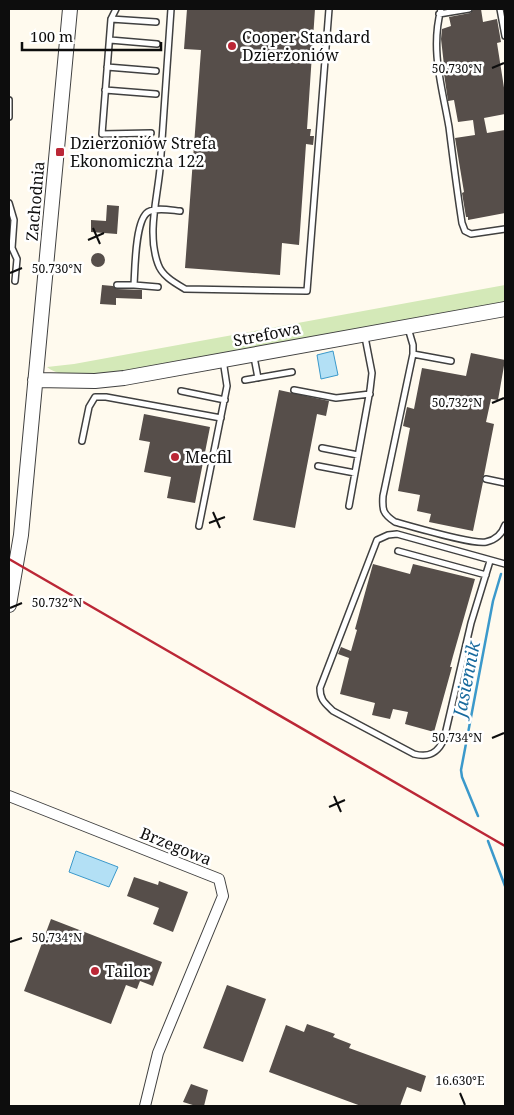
<svg xmlns="http://www.w3.org/2000/svg" width="514" height="1115" font-family="'Noto Serif',serif">
<rect width="100%" height="100%" fill="#fffaee"/>
<path fill="#d4e9b8" d="M505 285V303L127 371C104 373 65 382 47 367L74 364Z"/>
<path fill="#b3e0f5" stroke="#3b99cb" d="M333 351 338 375 321 379 317 355Z
M76 851 118 867 109 887 69 872Z"/>
<g fill="none" stroke-linecap="round" stroke-linejoin="round">
<path stroke="#3b99cb" stroke-width="2.5" d="M478 816 462 777 461 770 493 601 501 574
M488 841 505 886"/>
</g>
<path fill="#564e4a" d="M187 9H315L307 129H311L310 136H314L313 145 306 144 299 245 282 243 280 275 185 268 201 50 184 49Z
M481 9 483 22 497 19 501 42 497 43 505 94V114L484 118 487 133 505 130V213L468 220V217H466L462 193 464 192 455 138 475 135 473 120 458 122 454 100 448 101 443 67 444 65 441 39 442 29 451 26 449 17 470 13 473 10Z
M107 205 119 206 117 234 91 232V220L106 221Z
M91 260a7 7 0 1 1 14 0a7 7 0 1 1-14 0Z
M102 285 113 286 117 289 142 290V299L116 298V305L100 304Z
M471 353 505 360 498 400 491 399 486 422 494 424 484 475 482 479 483 482 473 531 429 522 431 514 417 511 420 495 398 491 410 428 403 426 407 407 414 409 422 368 466 376Z
M279 390 329 401 326 416 317 414 295 528 253 520Z
M144 414 210 427 195 503 167 498 171 477 144 472 150 442 139 440Z
M373 564 410 574 413 564 475 579 453 656 450 667H452L434 732 405 724 408 712 393 709 390 719 372 715 375 703 340 694 349 658 338 654 341 647 351 651 357 630 355 629Z
M134 877 158 885 159 881 188 892 173 932 153 924 159 908 127 896Z
M51 919 162 962 153 986 140 981 137 989 126 985 111 1024 24 991Z
M227 985 266 999 243 1062 203 1048Z
M307 1024 335 1034 333 1037 351 1044 349 1048 426 1076 421 1092 407 1087 400 1106H361L269 1072 286 1025 304 1032Z
M191 1084 208 1090 204 1106H196L183 1102Z"/>
<g fill="none" stroke-linecap="round" stroke-linejoin="round">
<defs>
<path id="service" d="M116 9 111 19 102 134 151 133
M171 9C167 62 164 116 160 169 157 200 147 234 158 264 162 276 175 283 185 289L307 291 329 9
M441 9C430 50 442 86 449 127 453 159 457 191 462 223L465 231 471 234 505 229
M500 9 505 36
M439 14 469 9
M111 19 156 22
M110 40 157 44
M107 67 156 71
M105 90 156 94
M9 100V117
M9 203 14 220 12 248 17 259 15 281
M117 285H134
M158 287 134 285C135 270 135 220 148 212 156 207 170 210 180 211
M408 328 413 345V354L383 496C382 510 383 514 395 522 411 526 473 545 486 542 495 540 502 534 505 525
M413 354 451 361
M254 357 258 378
M245 380 292 372
M294 390 336 398 370 394
M181 391 225 400
M82 441 89 407 95 397H106L221 418
M322 448 358 455
M318 466 355 473
M486 479 505 483
M349 506 370 390 372 373 365 337
M199 526 227 386 223 360
M398 551 486 575
M490 561 471 623 444 739C438 753 429 758 414 754L333 711C325 703 320 700 320 688L377 540 388 535 397 534 505 564"/>
<path id="minor" d="M9 796 219 879 223 896 158 1053 145 1106"/>
<path id="tertiary" d="M35 380 95 381 124 378 505 309
M9 605 21 535 70 9"/>
</defs>
<use href="#service" stroke="#404040" stroke-width="8"/>
<use href="#minor" stroke="#404040" stroke-width="12"/>
<use href="#tertiary" stroke="#404040" stroke-width="16"/>
<use href="#service" stroke="#fff" stroke-width="5"/>
<use href="#minor" stroke="#fff" stroke-width="10"/>
<use href="#tertiary" stroke="#fff" stroke-width="14"/>
<path stroke="#bb2736" stroke-width="2.5" d="M9 559 505 846"/>
</g>
<path fill="none" stroke="#0d0d0d" stroke-width="2" d="M492 68 504 63M93 228 100 244M88 240 104 233M10 273 22 268M492 403 504 398M213 512 220 528M209 523 225 517M10 608 22 603M492 738 504 733M334 796 341 812M329 807 345 800M10 942 22 938M460 1093 465 1105"/>
<g fill="#bb2736" stroke="#fff" stroke-width="2">
<circle cx="232" cy="46" r="5"/>
<rect x="55" y="147" width="10" height="10" rx="2.5"/>
<circle cx="175" cy="457" r="5"/>
<circle cx="95" cy="971" r="5"/>
</g>
<g text-anchor="middle" dominant-baseline="central" stroke-width="5" stroke-linejoin="round" paint-order="stroke">
<g font-size="16" fill="#0d0d0d" stroke="#fff" text-anchor="start">
<text x="242" y="37">Cooper Standard<tspan x="242" dy="18">Dzierżoniów</tspan></text>
<text x="70" y="143">Dzierżoniów Strefa<tspan x="70" dy="18">Ekonomiczna 122</tspan></text>
<text x="185" y="457">Mecfil</text>
<text x="105" y="971">Tailor</text>
</g>
<g font-size="16" fill="#0d0d0d" stroke="#fff">
<text transform="translate(35 201) rotate(-85)">Zachodnia</text>
<text transform="translate(267 334) rotate(-11)">Strefowa</text>
<text transform="translate(176 846) rotate(22)">Brzegowa</text>
</g>
<g font-size="18" font-style="italic" fill="#186a9d" stroke="#fff">
<text transform="translate(466 679) rotate(-79)">Jasiennik</text>
</g>
</g>
<g font-size="12" text-anchor="middle" fill="#0d0d0d" stroke="#fff" stroke-width="5" stroke-linejoin="round" paint-order="stroke">
<text x="457" y="73">50.730°N</text>
<text x="57" y="273">50.730°N</text>
<text x="457" y="407">50.732°N</text>
<text x="57" y="607">50.732°N</text>
<text x="457" y="742">50.734°N</text>
<text x="57" y="942">50.734°N</text>
<text x="460" y="1085">16.630°E</text>
</g>
<rect width="514" height="1115" fill="none" stroke="#0d0d0d" stroke-width="20"/>
<path d="M22 42v8h139v-8" fill="none" stroke="#0d0d0d" stroke-width="2.5"/>
<text x="30" y="42" font-size="15" fill="#0d0d0d" stroke="#ffffff" stroke-width="4" paint-order="stroke">100 m</text>
</svg>
